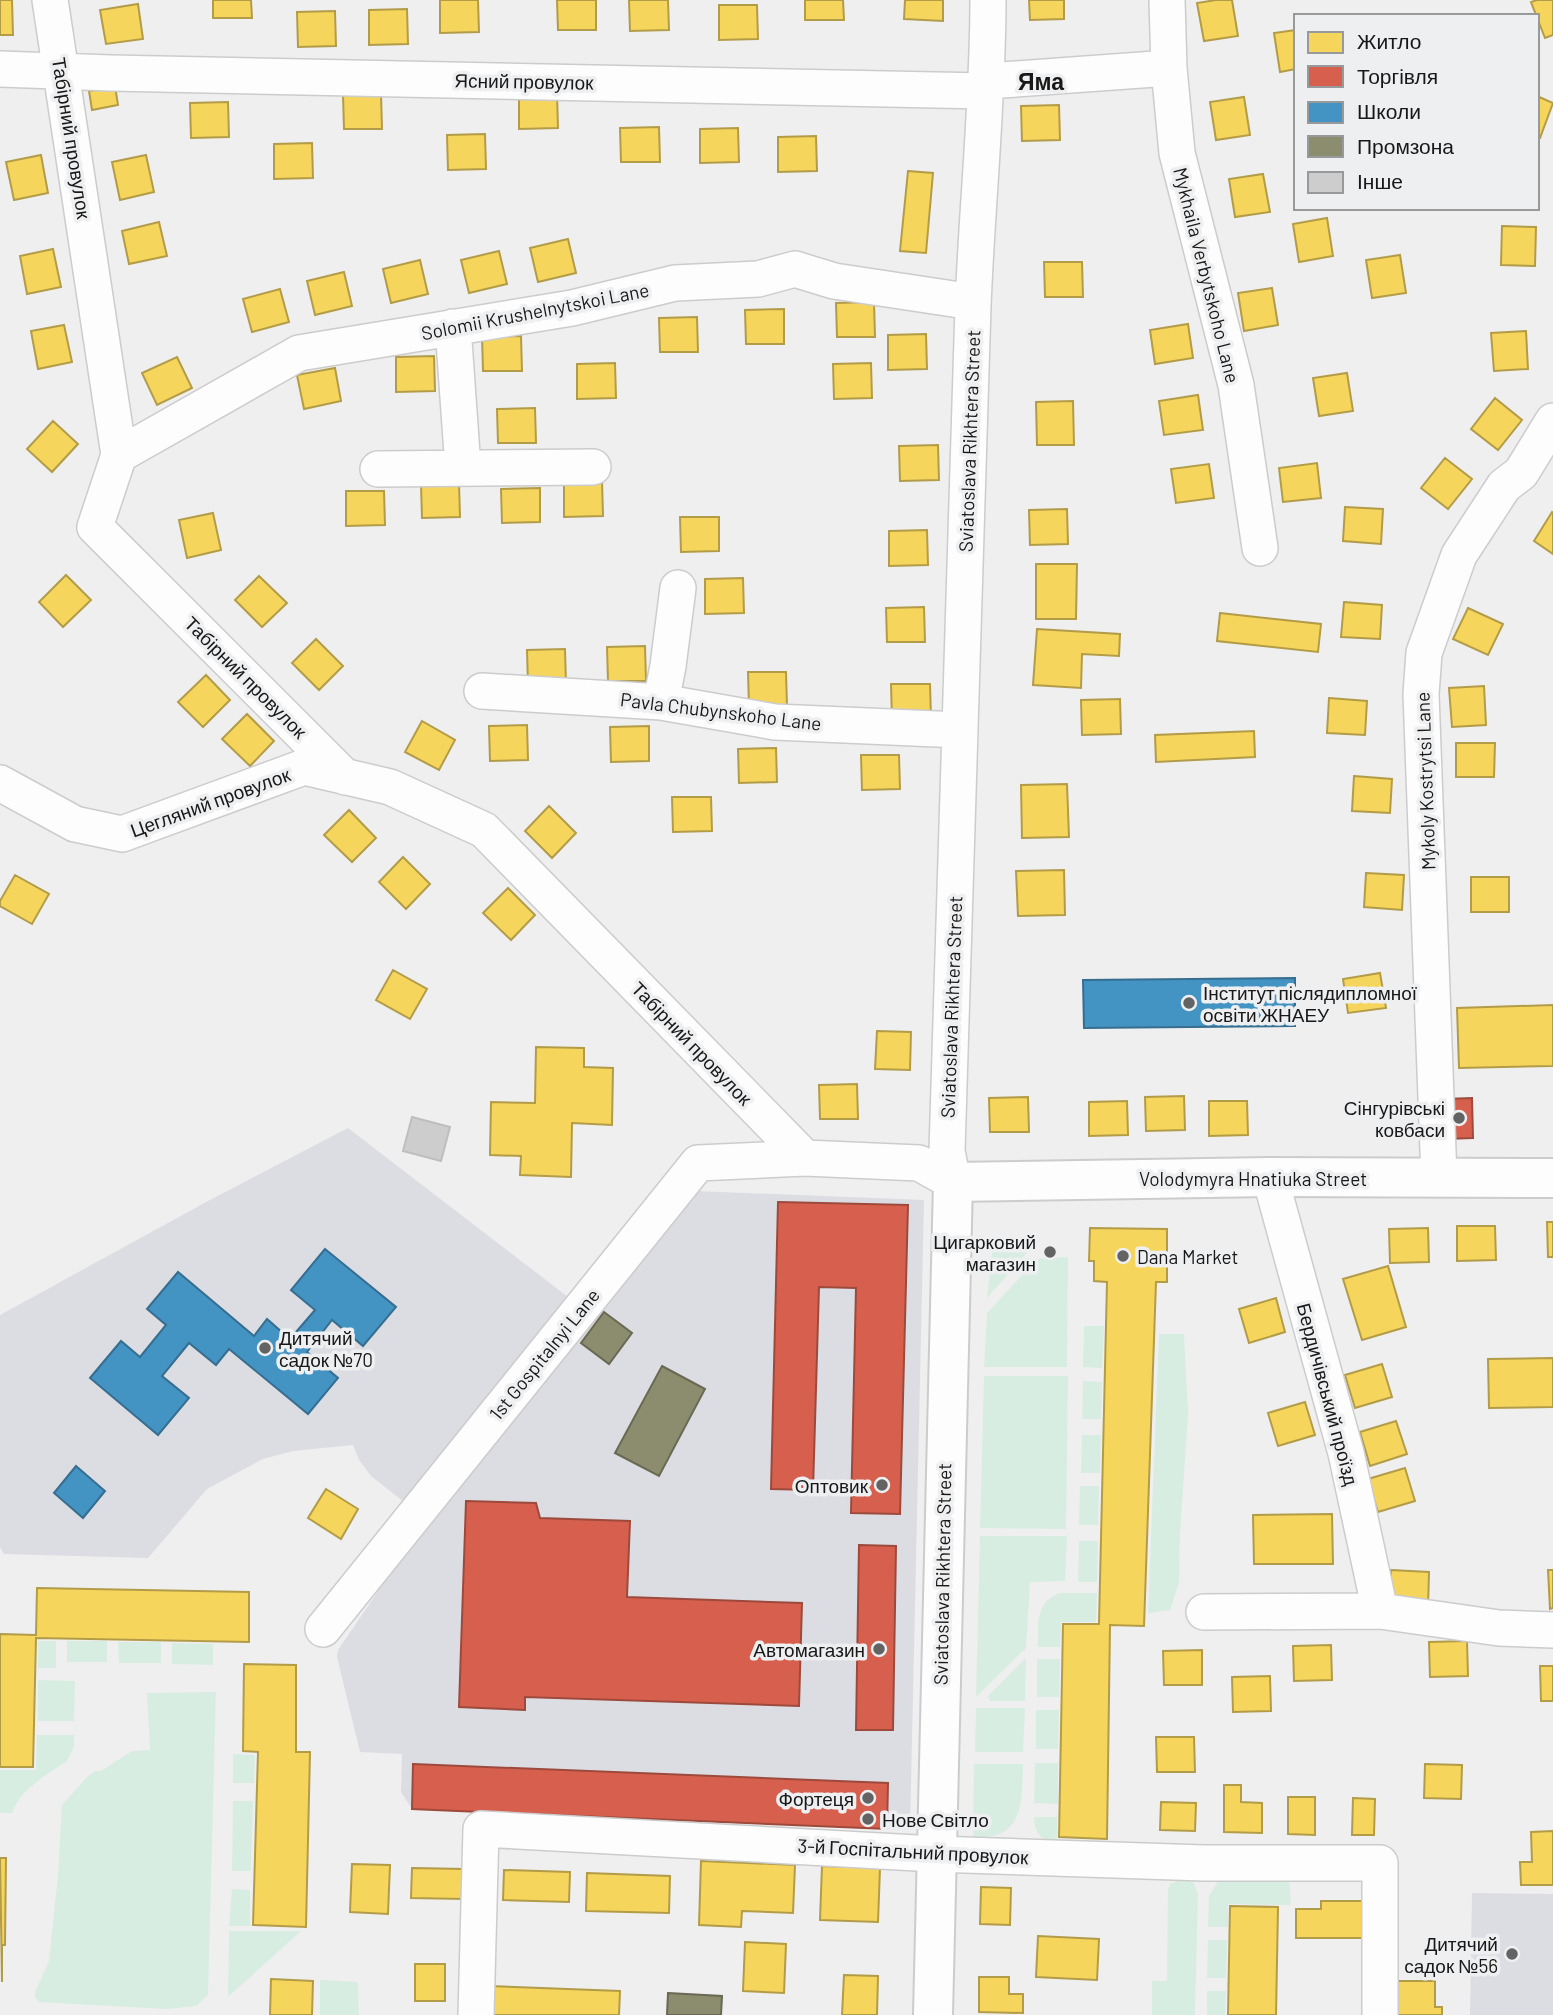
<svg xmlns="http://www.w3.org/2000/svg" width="1553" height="2015" font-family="Barlow,sans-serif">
<rect width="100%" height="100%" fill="#efeff0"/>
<path fill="#dcdde2" d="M348 1128 568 1297 414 1510 371 1476 359 1460 353 1445 293 1451 263 1459 207 1489 148 1558 4 1554 0 1547V1315L208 1201Z
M696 1191 924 1200 910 1830 412 1809 401 1792 402 1754 360 1752 337 1657 338 1650 437 1505Z
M1472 1893 1553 1894V2015H1470Z"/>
<path fill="#d8ede1" d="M1026 1238 1031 1248 987 1298 993 1243 996 1241Z
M1068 1257 1067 1367H984L987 1313 1037 1259Z
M1084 1326H1104L1102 1368 1083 1367Z
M1159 1334H1184L1188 1415 1180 1534 1179 1582 1170 1610 1148 1613Z
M984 1376H1068L1066 1529 980 1528Z
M1083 1381 1102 1382 1101 1419H1082Z
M1082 1435H1101L1100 1473H1081Z
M1080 1486H1099L1098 1525H1079Z
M980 1536H1067L1065 1581 1030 1582 1026 1648 976 1697Z
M1079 1541H1098L1097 1582H1078Z
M1060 1593H1097L1096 1622H1061L1060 1647H1038C1038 1624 1035 1602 1060 1593Z
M38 1641H56V1668H38Z
M67 1641H107V1662H67Z
M118 1642H161V1663H119Z
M172 1643 213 1644V1665L172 1664Z
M1026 1658 1025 1701H990L988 1696Z
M1037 1659H1060L1059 1697H1037Z
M38 1680 75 1681 74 1721H38Z
M216 1692 208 1995 196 2006 166 2009 39 2002 35 1997V1992L49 1961 58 1875 62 1805 87 1777 95 1771H101L132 1751 150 1750 147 1693Z
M976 1708H1025L1023 1752H975Z
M1036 1710H1059L1058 1749H1036Z
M37 1735H74V1747L67 1761C47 1775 20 1789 12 1813H0V1770H36Z
M233 1754 255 1755 254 1783H233Z
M1035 1763H1058V1804L1034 1803Z
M974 1764H1023C1022 1802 1024 1841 973 1837Z
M233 1801H253L251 1871H232Z
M1034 1817H1057V1845C1042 1841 1034 1833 1034 1817Z
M1289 1873 1291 1905 1228 1904V1927H1208L1209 1896 1220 1878Z
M1183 1878 1194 1883 1198 1895 1195 2015H1152V1981H1167L1168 1889 1170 1884Z
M232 1889 250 1890V1926H229Z
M229 1931H301L228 1997Z
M1208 1940H1227L1226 1978H1207Z
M320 1980 358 1982 359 2015H320Z
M1207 1991H1226L1225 2015H1207Z"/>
<path fill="#f6d55c" stroke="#b39c48" stroke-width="2" d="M0 0H12L13 35H0Z
M213 0H251L252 18H213Z
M440 0H478L479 32 440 33Z
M557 0H596V30H558Z
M629 0H668L669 30 630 31Z
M805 0H843L844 20H805Z
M905 0H943V21L904 19Z
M1029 0H1064V19L1030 20Z
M1216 0H1232L1238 36 1204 41 1197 3Z
M1537 0H1553V35L1545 38 1531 2Z
M138 4 143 39 106 44 100 10Z
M719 5H757L758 39 719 40Z
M407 9 408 44 369 45V10Z
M335 11 336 46 298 47 297 12Z
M1296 30V69L1280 72 1274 33Z
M115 86 118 105 92 110 89 91Z
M557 93 558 128 519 129V94Z
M381 94 382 129H344L343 95Z
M1537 96 1553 103 1540 138H1537Z
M1244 97 1250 135 1216 140 1210 102Z
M228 102 229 137 191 138 190 103Z
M1059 105 1060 140 1022 141 1021 106Z
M659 127 660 162H621L620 128Z
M738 128 739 162 700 163V129Z
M485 134 486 169 448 170 447 135Z
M816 136 817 171 778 172V137Z
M312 143 313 178 274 179V144Z
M41 155 48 193 14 200 6 162Z
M146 155 154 192 120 200 112 162Z
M908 171 933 173 926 253 900 251Z
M1263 174 1270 212 1235 217 1229 179Z
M1327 218 1333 256 1299 262 1293 224Z
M159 222 167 256 129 264 122 231Z
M1502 226 1536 227 1535 266 1501 265Z
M568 239 576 273 538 282 530 248Z
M53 249 61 287 27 294 20 256Z
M499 251 507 284 469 293 461 260Z
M1400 255 1406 293 1372 298 1366 260Z
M420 260 428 294 391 303 383 269Z
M1044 262H1082L1083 297H1045Z
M344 272 352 306 315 315 307 281Z
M1272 288 1278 325 1244 331 1238 293Z
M280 289 289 322 252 332 243 299Z
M874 302 875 337H837L836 303Z
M784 309V344H746L745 310Z
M697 317 698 352H660L659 318Z
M1188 324 1193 358 1155 364 1150 330Z
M64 325 72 362 38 369 31 331Z
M1526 331 1528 369 1494 371 1491 333Z
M926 334 927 369 888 370V335Z
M521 336 522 371H483L482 337Z
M434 356 435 391 396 392V357Z
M177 357 192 388 157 405 142 373Z
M615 363 616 398 577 399V364Z
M871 363 872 398 834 399 833 364Z
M335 368 341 401 304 409 297 375Z
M1347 373 1353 411 1319 416 1313 378Z
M1198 395 1203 430 1164 435 1159 401Z
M1495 398 1522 420 1498 450 1471 429Z
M1073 401 1074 445H1037L1036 402Z
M535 408 536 443H498L497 409Z
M53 421 78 444 52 472 27 449Z
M938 445 939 480 900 481 899 446Z
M1445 458 1472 479 1448 509 1421 488Z
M1317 463 1321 498 1283 502 1279 468Z
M1209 464 1214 498 1176 503 1171 469Z
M602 481 603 516 564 517V482Z
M459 483 460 517 422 518 421 484Z
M540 488V522L502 523 501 489Z
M346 491H384L385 525 346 526Z
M1345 507 1383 509 1381 544 1343 541Z
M1067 509 1068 544 1030 545 1029 510Z
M1552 512 1553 513V554L1534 541Z
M213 513 221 550 187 558 179 520Z
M680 517H719V551L681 552Z
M927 530 928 565 889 566V531Z
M1036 564H1077L1076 619H1036Z
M66 575 91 600 63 627 39 602Z
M259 576 287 603 262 627 235 600Z
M743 578 744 613 705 614V579Z
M1344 602 1382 605 1380 639 1341 637Z
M924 607 925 642H887L886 608Z
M1468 608 1503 624 1488 655 1453 639Z
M1220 613 1321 624 1318 652 1217 641Z
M1037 629 1120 634 1119 656 1082 654 1081 688 1033 685Z
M316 639 343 666 319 690 292 663Z
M645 646 646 681H608L607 647Z
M565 649 566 684 528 685 527 650Z
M748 672H786L787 706 749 707Z
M206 675 230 700 203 727 178 702Z
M891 684H930L931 718 892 719Z
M1484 686 1486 725 1452 727 1449 688Z
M1329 698 1367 701 1365 735 1327 733Z
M1120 699 1121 734 1082 735 1081 700Z
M247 714 274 741 250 766 222 739Z
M422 721 455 740 439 770 405 752Z
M527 725 528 760 490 761 489 726Z
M649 726V761L611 762 610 727Z
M1254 731 1255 757 1156 762 1155 735Z
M1456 743H1495L1494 777H1456Z
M776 748 777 782 739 783 738 749Z
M861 755H899L900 789 862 790Z
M1354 776 1392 779 1390 813 1352 811Z
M1067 784 1069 837 1022 838 1021 785Z
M672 797H711L712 831 673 832Z
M549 806 576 833 552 858 525 831Z
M349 810 376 838 352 862 324 835Z
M403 857 430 884 406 909 379 882Z
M1064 870 1065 915 1018 916 1016 871Z
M1366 873 1404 875 1402 910 1364 907Z
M15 875 49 894 32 924 0 906V901Z
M1471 877H1509V912H1471Z
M508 888 535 915 511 940 483 913Z
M393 970 427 989 410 1019 376 1000Z
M1380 973 1386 1008 1348 1013 1343 979Z
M1553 1005V1066L1459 1068 1457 1008Z
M877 1031 911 1032 910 1070 875 1069Z
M536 1047 584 1048V1067L613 1068 612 1125 572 1123 571 1177 520 1175 521 1156 490 1155 491 1102 535 1103Z
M857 1084 858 1119H820L819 1085Z
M1184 1096 1185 1130 1146 1131 1145 1097Z
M1028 1097 1029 1132H990L989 1098Z
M1127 1101 1128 1135 1089 1136V1102Z
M1209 1101H1247L1248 1135 1209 1136Z
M1547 1222H1553V1257H1548Z
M1457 1226H1495L1496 1260 1457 1261Z
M1090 1228 1167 1229V1282H1156L1144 1626 1110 1625 1107 1839 1059 1837 1063 1624H1099L1107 1282 1094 1281V1261H1089Z
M1428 1228 1429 1262 1390 1263 1389 1229Z
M1388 1266 1406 1327 1362 1340 1343 1279Z
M1276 1298 1285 1332 1249 1343 1239 1309Z
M1553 1358V1407L1489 1408 1488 1359Z
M1382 1364 1392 1397 1355 1408 1345 1375Z
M1305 1402 1315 1435 1278 1446 1268 1413Z
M1396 1421 1407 1454 1370 1466 1360 1432Z
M1405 1468 1415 1501 1378 1512 1368 1479Z
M326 1489 358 1509 341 1539 308 1518Z
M1332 1514 1333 1564H1254L1253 1515Z
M1391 1570 1429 1572 1428 1607 1389 1605Z
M1548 1570H1553V1608L1550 1609Z
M37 1588 249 1592V1642L36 1638 33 1767H0V1634L36 1635Z
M1467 1641 1468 1676 1430 1677 1429 1642Z
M1331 1645 1332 1680 1294 1681 1293 1646Z
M1202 1650V1685H1164L1163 1651Z
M244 1664 296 1665V1752H310L306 1927 253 1925 258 1752 243 1751Z
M1540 1666H1553V1701H1541Z
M1270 1676 1271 1711 1233 1712 1232 1677Z
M1156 1737H1194L1195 1772H1157Z
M1425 1764 1462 1765 1461 1799 1424 1798Z
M1224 1785H1241V1802L1262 1803V1833L1224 1832Z
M1288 1797H1315V1835L1288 1834Z
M1353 1798 1375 1799 1374 1835H1352Z
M1161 1802 1196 1803 1195 1831 1160 1830Z
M1553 1831V1885H1521L1520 1862H1532L1531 1832Z
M0 1858H6L5 1945H2V1982Z
M701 1861 795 1865 793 1913 742 1911 741 1927 699 1925Z
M352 1864 390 1865 388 1914 350 1912Z
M822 1866 880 1868 878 1922 820 1920Z
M412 1868 465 1869 464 1899 411 1898Z
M504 1870 570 1872 569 1902 503 1900Z
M587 1873 670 1876 669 1913 586 1911Z
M981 1887 1011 1888 1010 1925 980 1924Z
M1321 1901H1363V1938H1296V1909H1321Z
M1230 1906 1278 1907 1276 2015H1228Z
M1038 1936 1099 1939 1097 1980 1036 1977Z
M745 1942 786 1944 784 1993 743 1991Z
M415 1964H445V2001H415Z
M844 1975 878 1976 877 2015H842Z
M979 1977H1009V1994H1023V2013L979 2012Z
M271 1979 313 1981 312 2015H270Z
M1394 1981H1435V2007H1442V2015H1394Z
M488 1986 620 1991 619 2015H487Z"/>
<path fill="#d6604d" stroke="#9d4a3d" stroke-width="2" d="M1472 1098 1473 1138 1445 1139 1444 1099Z
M778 1202 908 1205 900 1514 851 1513 856 1288 819 1287 813 1490 771 1489Z
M466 1501 536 1503 540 1518 630 1521 627 1597 802 1603 799 1706 525 1697V1710L459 1707Z
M859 1545 896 1546 893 1730H856Z
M413 1764 888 1783 887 1829 412 1809Z"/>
<path fill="#4393c3" stroke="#366e90" stroke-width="2" d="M1295 978V1026L1084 1028 1083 980Z
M325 1249 396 1307 363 1346 332 1320 307 1352 338 1378 308 1414 229 1349 216 1365 189 1343 162 1376 189 1398 158 1435 90 1378 121 1341 140 1357 166 1325 147 1309 178 1272 254 1336 267 1319 290 1339 315 1310 291 1290Z
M76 1466 105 1491 83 1518 54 1493Z"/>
<path fill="#8c8c6e" stroke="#696954" stroke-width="2" d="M604 1312 632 1333 609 1364 581 1343Z
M662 1366 705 1389 659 1476 615 1453Z
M668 1993 722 1996 721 2015H667Z"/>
<path fill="#cdcdce" stroke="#bebebf" stroke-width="2" d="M412 1117 450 1127 441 1161 403 1151Z"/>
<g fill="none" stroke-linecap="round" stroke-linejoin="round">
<defs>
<path id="minor" d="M50 0 119 455 95 527 345 777
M1167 0 1169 68 1177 153 1236 385 1260 548
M0 69 111 73 986 91
M988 81 1169 68
M453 327 463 468
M119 455 299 353 572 308 675 283 758 279 795 269 834 281 973 302
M378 469 593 467
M482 691 661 702 775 722 960 730
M661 702 668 666 678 588
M0 783 75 824 122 834 304 767 390 787 484 830 805 1158
M1270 1177 1346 1453 1380 1611
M1439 1178 1421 694 1424 653 1459 555 1504 486 1521 473 1553 421
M953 1182 947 1151C955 870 963 588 973 306 977 204 988 102 988 0
M1204 1612 1380 1611 1499 1628 1553 1630
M323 1629 698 1163 805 1158 919 1163 953 1182
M476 2015 481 1829 935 1854 1204 1863H1380V2015"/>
<path id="major" d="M933 2015 953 1182 1270 1177 1553 1178"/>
</defs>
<use href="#minor" stroke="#cccccd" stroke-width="38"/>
<use href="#major" stroke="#cccccd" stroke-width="42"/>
<use href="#minor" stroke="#fdfdfd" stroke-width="35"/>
<use href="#major" stroke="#fdfdfd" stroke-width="38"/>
</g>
<g fill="#636364" stroke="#eeeff1" stroke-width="2.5">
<circle cx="1189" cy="1003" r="7"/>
<circle cx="1459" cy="1118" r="7"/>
<circle cx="1050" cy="1252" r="7"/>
<circle cx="1123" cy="1256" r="7"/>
<circle cx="265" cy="1348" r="7"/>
<circle cx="882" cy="1485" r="7"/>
<circle cx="879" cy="1649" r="7"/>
<circle cx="868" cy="1798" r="7"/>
<circle cx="868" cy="1819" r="7"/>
<circle cx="1512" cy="1954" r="7"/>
</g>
<g text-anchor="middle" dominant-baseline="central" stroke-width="7" stroke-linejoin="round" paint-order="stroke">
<g font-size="19" fill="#181819" stroke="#eeeff1">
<text transform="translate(524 81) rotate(1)">Ясний провулок</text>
<text transform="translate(72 138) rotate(81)">Табірний провулок</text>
<text transform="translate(1207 275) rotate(76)">Mykhaila Verbytskoho Lane</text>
<text transform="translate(535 311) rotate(-11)">Solomii Krushelnytskoi Lane</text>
<text transform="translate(969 441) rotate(-88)">Sviatoslava Rikhtera Street</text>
<text transform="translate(246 677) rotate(45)">Табірний провулок</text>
<text transform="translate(721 711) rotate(7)">Pavla Chubynskoho Lane</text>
<text transform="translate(1425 781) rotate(-92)">Mykoly Kostrytsi Lane</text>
<text transform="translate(210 802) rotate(-20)">Цегляний провулок</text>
<text transform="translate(951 1007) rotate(-88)">Sviatoslava Rikhtera Street</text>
<text transform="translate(692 1043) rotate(46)">Табірний провулок</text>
<text x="1253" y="1178">Volodymyra Hnatiuka Street</text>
<text transform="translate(544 1354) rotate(-51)">1st Gospitalnyi Lane</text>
<text transform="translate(1328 1394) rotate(75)">Бердичівський проїзд</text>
<text transform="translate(942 1574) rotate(-89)">Sviatoslava Rikhtera Street</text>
<text transform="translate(913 1851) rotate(3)">3-й Госпітальний провулок</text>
</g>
<g font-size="19" fill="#181819" stroke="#eeeff1" text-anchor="end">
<text x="1203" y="992" text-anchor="start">Інститут післядипломної<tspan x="1203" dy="22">освіти ЖНАЕУ</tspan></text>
<text x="1445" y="1107">Сінгурівські<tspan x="1445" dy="22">ковбаси</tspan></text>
<text x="1036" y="1241">Цигарковий<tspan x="1036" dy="22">магазин</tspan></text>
<text x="1137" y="1256" text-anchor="start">Dana Market</text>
<text x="279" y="1337" text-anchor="start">Дитячий<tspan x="279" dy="22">садок №70</tspan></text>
<text x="868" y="1485">Оптовик</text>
<text x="865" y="1649">Автомагазин</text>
<text x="854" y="1798">Фортеця</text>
<text x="882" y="1819" text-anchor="start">Нове Світло</text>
<text x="1498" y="1943">Дитячий<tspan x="1498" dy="22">садок №56</tspan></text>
</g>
<g font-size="23" font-weight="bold" fill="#181819" stroke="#eeeff1">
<text x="1041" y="81">Яма</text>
</g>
</g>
<rect x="1294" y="14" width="245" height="196" fill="#eeeff1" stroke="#98999b" stroke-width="2"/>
<rect x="1308" y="32" width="35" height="21" fill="#f6d55c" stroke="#98999b" stroke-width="2"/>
<text x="1357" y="49" font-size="21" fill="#181819">Житло</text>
<rect x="1308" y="66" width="35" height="21" fill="#d6604d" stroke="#98999b" stroke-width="2"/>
<text x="1357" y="84" font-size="21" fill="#181819">Торгівля</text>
<rect x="1308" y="102" width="35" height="21" fill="#4393c3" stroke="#98999b" stroke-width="2"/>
<text x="1357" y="119" font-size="21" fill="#181819">Школи</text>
<rect x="1308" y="136" width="35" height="21" fill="#8c8c6e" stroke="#98999b" stroke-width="2"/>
<text x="1357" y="154" font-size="21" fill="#181819">Промзона</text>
<rect x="1308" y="172" width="35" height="21" fill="#cdcdce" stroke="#98999b" stroke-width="2"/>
<text x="1357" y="189" font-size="21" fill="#181819">Інше</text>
</svg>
